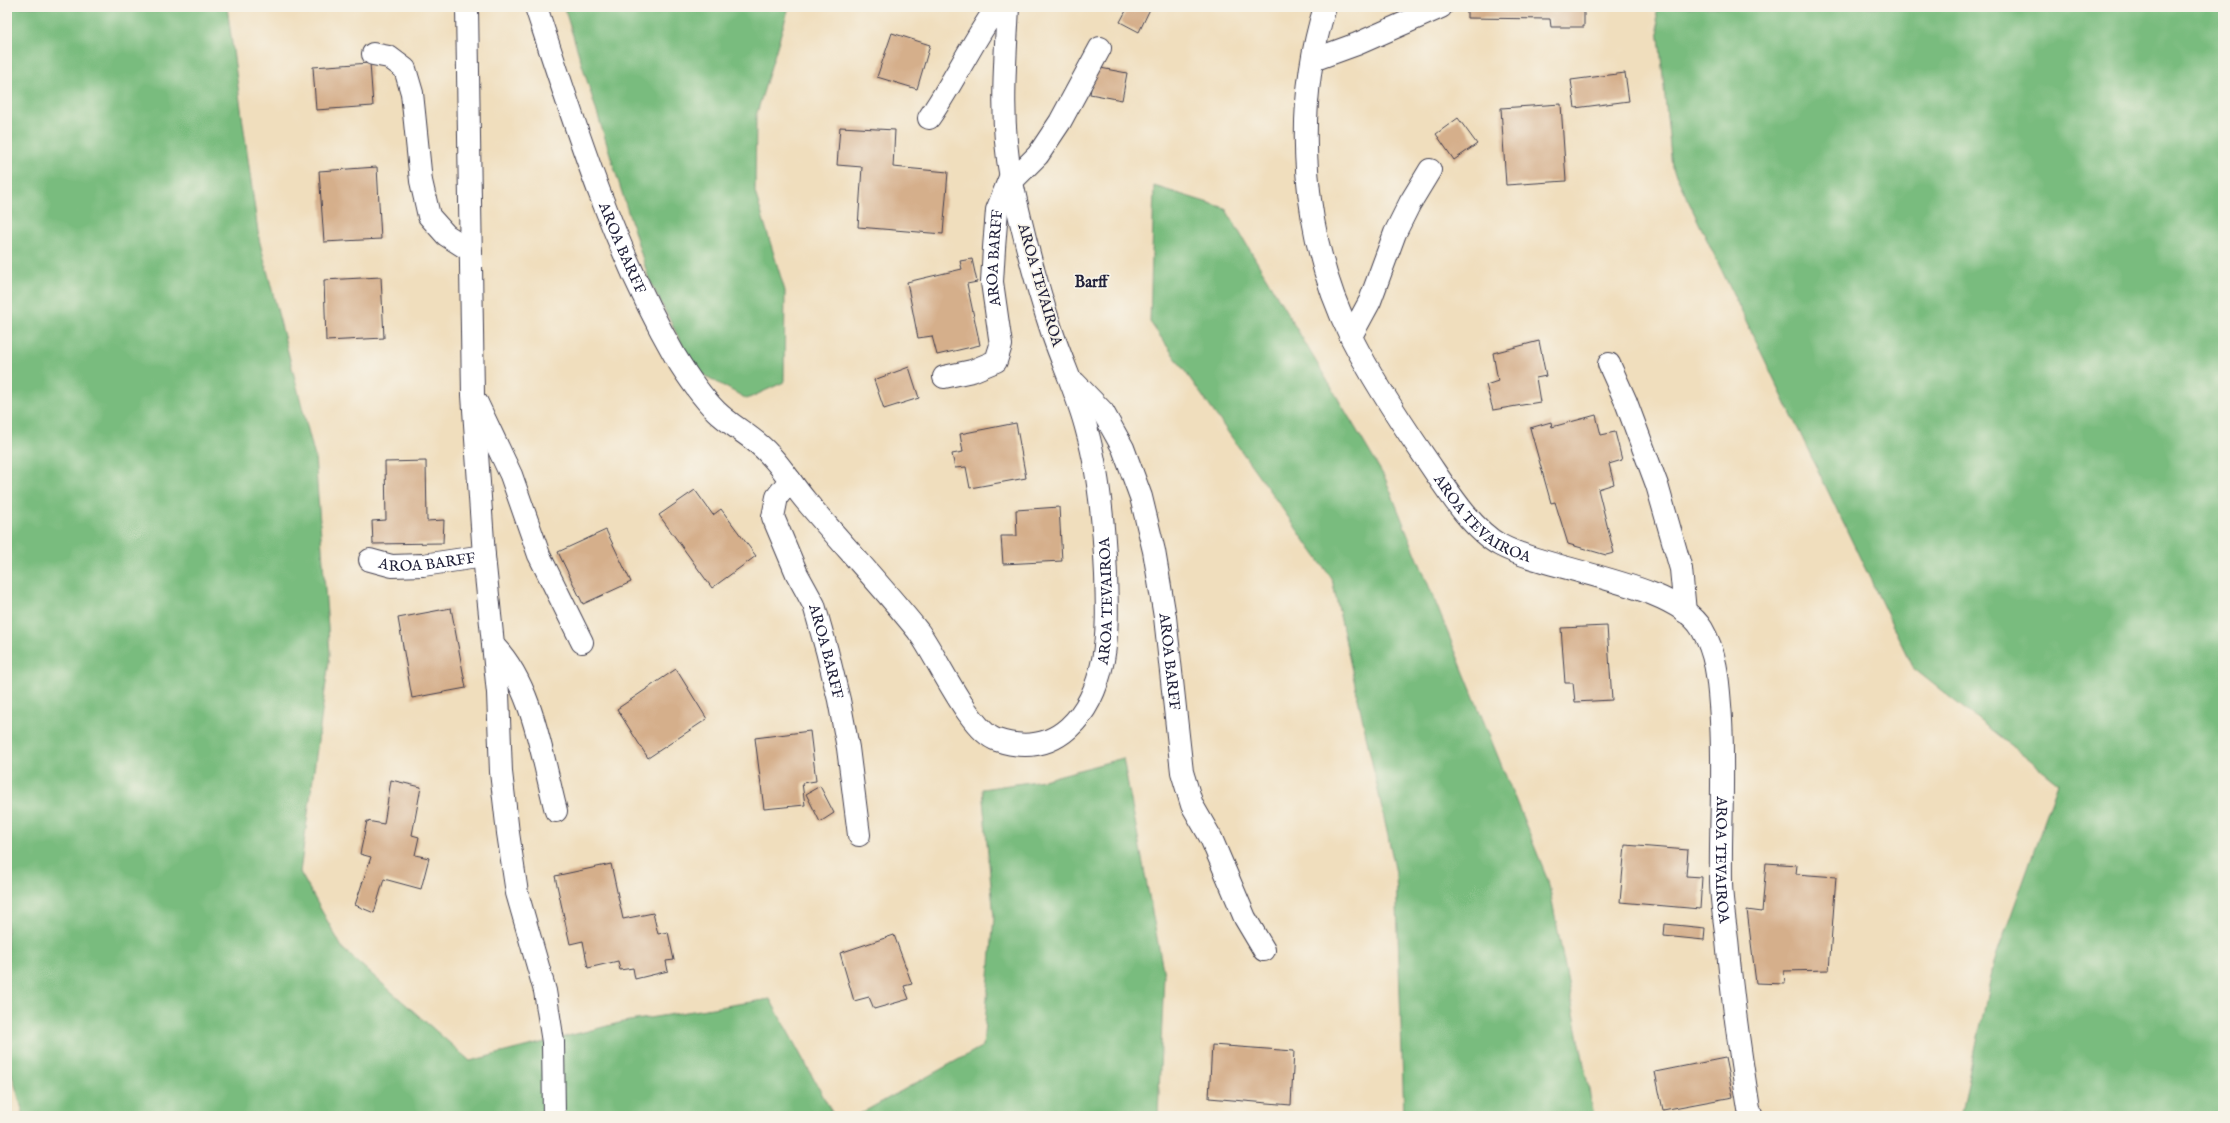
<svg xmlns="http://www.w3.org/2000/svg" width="2230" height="1123" font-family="'IM FELL English',serif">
<rect width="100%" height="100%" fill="#f7f3e8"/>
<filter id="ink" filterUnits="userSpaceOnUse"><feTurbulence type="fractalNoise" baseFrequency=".025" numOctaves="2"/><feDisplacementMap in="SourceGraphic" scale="8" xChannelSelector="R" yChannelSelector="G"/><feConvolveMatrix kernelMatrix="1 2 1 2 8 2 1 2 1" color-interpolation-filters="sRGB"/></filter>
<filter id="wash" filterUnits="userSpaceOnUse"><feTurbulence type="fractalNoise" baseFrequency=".012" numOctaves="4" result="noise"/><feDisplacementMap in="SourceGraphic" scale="16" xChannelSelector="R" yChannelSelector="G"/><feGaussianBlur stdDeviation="0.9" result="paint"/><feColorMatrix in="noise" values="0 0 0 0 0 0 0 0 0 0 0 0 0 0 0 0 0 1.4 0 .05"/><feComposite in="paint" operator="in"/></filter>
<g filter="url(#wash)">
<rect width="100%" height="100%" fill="#f0debd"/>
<path fill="#79bc7e" stroke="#4e6f5c" d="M7 7H227L259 239 315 457 330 654 300 872 343 949 470 1061 623 1022 770 999 834 1116H24L7 1058Z
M564 7H789L756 116 755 192 785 291 784 382 747 399 695 370 649 279Z
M1656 7H2223V1116H1961L1994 963 2058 783 1913 668 1672 167Z
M1154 186 1225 208 1385 478 1548 880 1594 1116H1404L1396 873 1332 579 1150 322Z
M1123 758 1164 975 1158 1116H856L983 1046 994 917 982 789 1043 780Z"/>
<g id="blocks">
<path fill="#d5af8b" d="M912 7H925L923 11Z
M1128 7H1151L1139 32 1120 22Z
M1467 7H1584V27H1551L1550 19 1467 18Z
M892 33 930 45 917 89 877 77Z
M370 63 373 106 316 110 313 67Z
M1095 67 1127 73 1122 100 1090 94Z
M1625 73 1629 101 1575 108 1571 80Z
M1561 104 1566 181 1506 185 1501 108Z
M1458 118 1477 144 1454 160 1436 134Z
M840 127 895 130 893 167 948 172 943 234 858 227 862 167 837 165Z
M377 167 381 239 324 242 319 171Z
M972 259 977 282 967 284 980 345 937 355 932 336 918 338 907 282 962 269 960 261Z
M381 277 384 338 326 341 324 280Z
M1539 341 1546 376 1536 378 1540 402 1493 410 1486 385 1498 381 1493 353Z
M909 367 919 398 884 409 874 380Z
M1596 415 1601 435 1615 432 1622 460 1609 464 1614 484 1598 489 1614 553 1606 555 1568 544 1555 502 1551 503 1530 428 1551 422 1552 427Z
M1016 423 1026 478 970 488 966 467 955 468 952 454 963 452 960 434Z
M426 461 427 521 444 520 443 543 373 544 372 521 386 520 385 462Z
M695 490 713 515 721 509 756 556 712 588 659 515Z
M1059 507 1062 561 1003 564 1001 536H1017L1016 510Z
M606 530 631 582 583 604 558 552Z
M451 608 466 688 412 698 398 618Z
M1607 626 1612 700 1575 702 1573 683H1565L1561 628Z
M676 669 707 719 648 758 617 709Z
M810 731 816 781 802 783 805 805 764 809 755 738Z
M391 780 421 787 412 835 419 837 415 855 429 858 421 889 384 879 374 913 355 905 371 857 360 854 367 821 384 824Z
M820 786 834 813 820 822 806 794Z
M1625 845 1688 850 1686 876 1702 877 1700 909 1620 902Z
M1766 863 1797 865 1796 874 1836 877 1829 970 1784 971 1785 984 1756 983 1747 910 1762 912Z
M611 864 623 919 653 913 658 934 668 932 674 960 666 961 668 971 635 979 633 968 620 970 618 961 588 968 583 941 570 944 555 876Z
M1665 924 1705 928 1704 940 1664 936Z
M894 935 912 984 904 986 909 999 874 1009 869 997 854 1001 840 953Z
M1212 1045 1294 1051 1291 1105 1209 1098Z
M1725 1058 1733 1097 1663 1110 1655 1072Z"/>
</g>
</g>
<g filter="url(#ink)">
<use href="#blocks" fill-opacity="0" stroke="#413e4e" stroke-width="1"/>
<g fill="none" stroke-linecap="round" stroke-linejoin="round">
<defs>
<g id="minor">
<path d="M467 7 473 395 484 556 498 693 501 772 508 833 517 893 545 991 553 1042 554 1116"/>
<path id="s1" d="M536 7C575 126 613 248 675 356 686 374 701 396 716 411 732 427 754 437 769 454 783 468 793 486 806 501 843 545 882 586 918 631 937 656 969 731 997 740 1058 760 1092 714 1103 660 1108 633 1107 603 1106 575 1104 528 1100 477 1087 431 1079 398 1064 367 1053 335 1036 284 1022 230 1011 178 1000 121 1005 64 1008 7"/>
<path id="s2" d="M1325 7C1292 113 1302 239 1352 339 1373 380 1398 418 1424 456 1443 483 1470 529 1500 545 1550 572 1674 582 1702 629 1716 653 1718 678 1720 705 1725 764 1720 822 1721 881 1721 901 1725 921 1727 940 1732 997 1740 1053 1749 1109L1752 1116"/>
<path d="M373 54 389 57 405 69 412 93 421 181 429 216 446 235 471 251"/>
<path d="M1313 60 1357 44 1441 7"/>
<path d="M929 118C954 82 972 42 997 7"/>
<path d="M1012 181 1038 155 1060 122 1100 48"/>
<path d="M1351 336 1370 301 1395 233 1410 203 1430 170"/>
<path d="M1609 364 1626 402 1657 485 1681 569 1685 612"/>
<path id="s3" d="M944 377 972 371 996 361 1001 345 992 282 994 248 997 210 1011 175"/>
<path id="s4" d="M1075 383 1103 412 1123 448 1141 497 1154 551 1165 617 1182 772 1192 805 1211 838 1245 918 1264 950"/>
<path d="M477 403 511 475 539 555 582 642"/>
<path id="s5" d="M790 480 777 497 773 517 797 574 814 605 827 651 839 700 848 748 859 835"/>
<path id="s6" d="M370 560 392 566 423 565 484 556"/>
<path d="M493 645C533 685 542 757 556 811"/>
</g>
</defs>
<use href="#minor" stroke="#413e4e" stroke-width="24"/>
<use href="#minor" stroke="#fff" stroke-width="22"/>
</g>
</g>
<g text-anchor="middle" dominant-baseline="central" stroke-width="3.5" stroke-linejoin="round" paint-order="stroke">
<g font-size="15" fill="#22223b" stroke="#f7f3e8">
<text stroke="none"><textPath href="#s1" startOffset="256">AROA BARFF</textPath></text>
<text stroke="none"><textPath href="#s3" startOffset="159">AROA BARFF</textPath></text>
<text transform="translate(1040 285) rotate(74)">AROA TEVAIROA</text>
<text stroke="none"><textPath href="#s2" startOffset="566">AROA TEVAIROA</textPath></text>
<text stroke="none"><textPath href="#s6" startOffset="58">AROA BARFF</textPath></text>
<text stroke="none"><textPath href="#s1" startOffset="1094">AROA TEVAIROA</textPath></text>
<text stroke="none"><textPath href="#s5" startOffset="187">AROA BARFF</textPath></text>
<text stroke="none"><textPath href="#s4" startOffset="301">AROA BARFF</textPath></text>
<text stroke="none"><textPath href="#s2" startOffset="1052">AROA TEVAIROA</textPath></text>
</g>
<g font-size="16" font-weight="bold" fill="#22223b" stroke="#f7f3e8">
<text x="1091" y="283">Barff</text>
</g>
</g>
<rect width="2230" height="1123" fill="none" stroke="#f7f3e8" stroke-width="24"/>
</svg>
